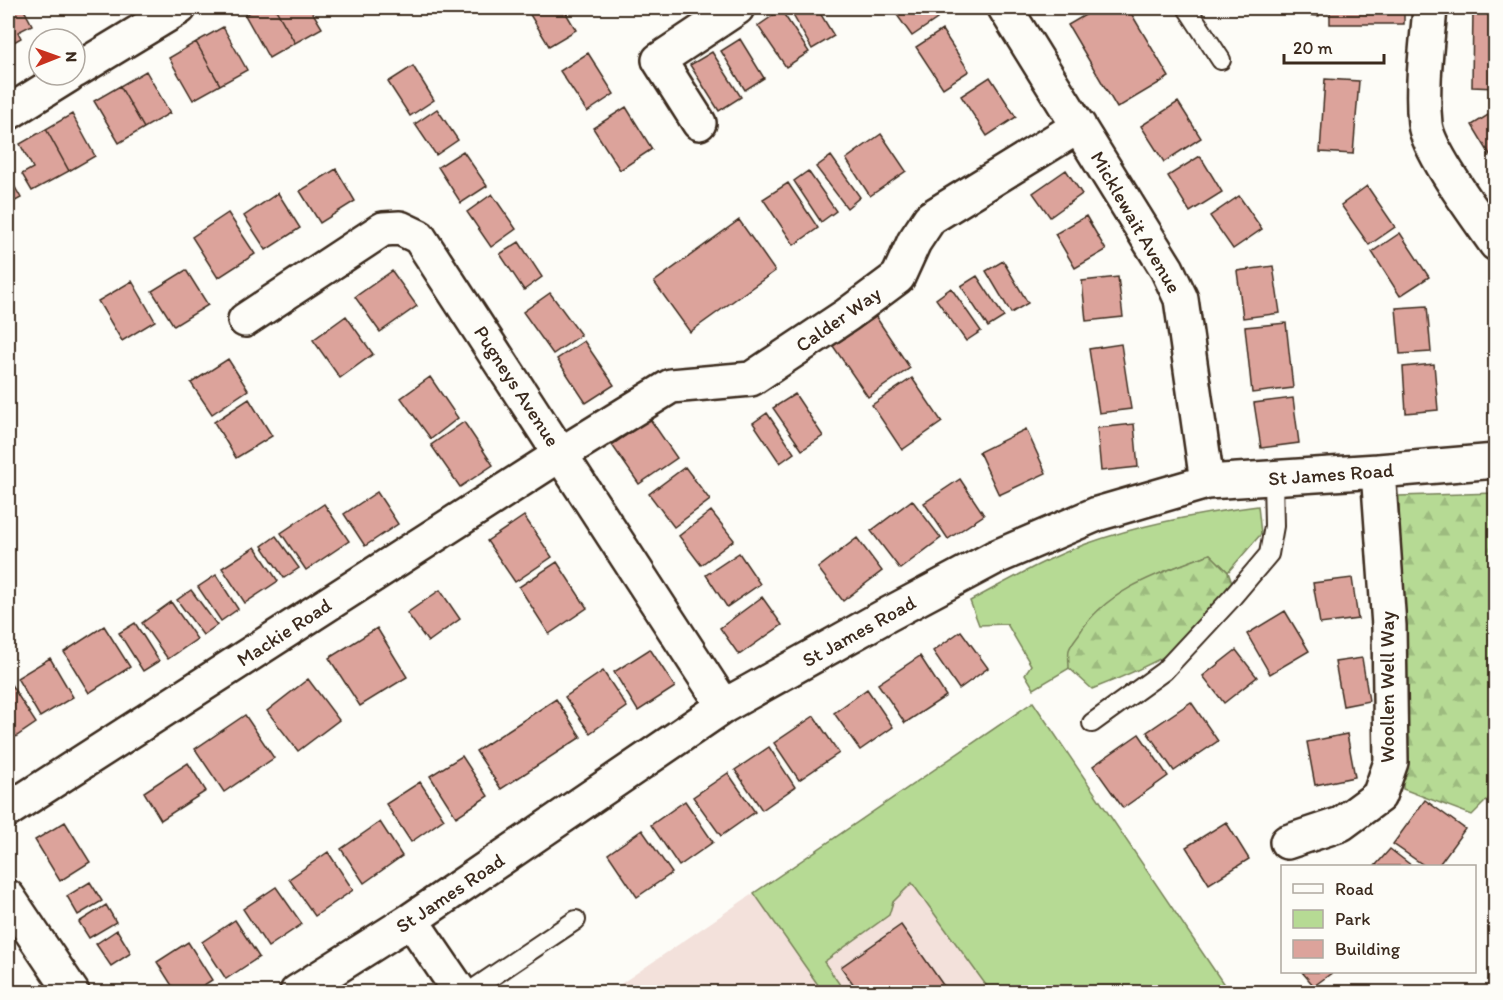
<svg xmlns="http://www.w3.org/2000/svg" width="1503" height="1000" font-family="Itim,sans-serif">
<defs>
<pattern id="forest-firs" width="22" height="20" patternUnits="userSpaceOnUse" patternTransform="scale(1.5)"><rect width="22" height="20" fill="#b6da94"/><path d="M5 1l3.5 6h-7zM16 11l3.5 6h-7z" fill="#9dbb7f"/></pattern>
</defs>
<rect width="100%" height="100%" fill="#fdfcf7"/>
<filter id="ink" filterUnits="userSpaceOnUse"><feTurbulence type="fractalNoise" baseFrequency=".0167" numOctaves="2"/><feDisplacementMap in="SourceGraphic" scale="12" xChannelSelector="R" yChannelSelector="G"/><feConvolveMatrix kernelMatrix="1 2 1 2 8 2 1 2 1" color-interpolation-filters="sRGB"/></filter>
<g filter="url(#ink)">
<path fill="#f3e1db" d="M1033 702 1229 992H609Z"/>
<path fill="#b6da94" stroke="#788259" stroke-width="1.5" d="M1258 506 1261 534 1228 572 1210 554 1163 572 1129 589 1073 666 1034 689 1025 674 1031 665 1007 624 979 625 970 601C1008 581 1045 559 1086 544 1139 525 1202 513 1258 506Z
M1033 702 1229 992H991L912 883 893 902 889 915 824 962 845 992H823L754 893Z"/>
<path fill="url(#forest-firs)" stroke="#788259" stroke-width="1.5" d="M1495 493V792L1472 815 1403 789 1399 496Z
M1210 554 1228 572 1239 603C1198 643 1145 669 1092 689L1069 668C1069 663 1068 655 1069 650 1071 644 1076 638 1079 634 1106 589 1163 572 1210 554Z"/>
<path fill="#dca39b" stroke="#3b2a1e" stroke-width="1.5" d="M8 8H23L32 25 18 32 21 38 14 42 8 31Z
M257 8H275L295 43 269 58 245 15Z
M275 8H310L322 28 295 43Z
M526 8H563L576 30 549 46Z
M789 8H817L834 36 812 49Z
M892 8H929L937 19 912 36Z
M1097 8H1128L1169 77 1117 108 1068 25Z
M1277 8H1320L1319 16 1277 13Z
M1330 8H1404V24H1330Z
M1473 8H1496V88L1472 87Z
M781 10 809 52 786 67 758 26Z
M223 27 247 70 220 85 196 42Z
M942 30 969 71 943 88 916 47Z
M740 39 764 78 745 90 721 51Z
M196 42 220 85 193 100 169 58Z
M712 52 741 97 719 111 690 65Z
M588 53 614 94 587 112 560 71Z
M413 66 434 100 410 116 388 82Z
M146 71 170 113 144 128 120 86Z
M990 77 1016 117 987 136 961 96Z
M1325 79 1359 81 1353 154 1320 152Z
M120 86 144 128 119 143 94 101Z
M1178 102 1201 138 1164 162 1141 126Z
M626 107 652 149 620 170 593 128Z
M437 109 458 140 436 155 415 124Z
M1496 110V163H1495L1472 125Z
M72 114 95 156 69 171 46 129Z
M46 129 69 171 32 191 22 174 33 168 20 144Z
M881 134 906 171 870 196 846 159Z
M463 151 487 186 461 203 438 167Z
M831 156 860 197 847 208 816 167Z
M1200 156 1222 192 1190 212 1168 176Z
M336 169 355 201 320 223 300 191Z
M1066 170 1082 194 1050 217 1033 193Z
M808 171 836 211 821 222 794 181Z
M8 175 21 198 8 205Z
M788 183 818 228 794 245 763 199Z
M1367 186 1395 227 1369 245 1341 205Z
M278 193 300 228 266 250 244 216Z
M492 194 516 229 491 247 467 212Z
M1239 196 1262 229 1233 249 1210 216Z
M228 213 255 254 218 278 192 237Z
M1086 216 1106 250 1075 268 1055 234Z
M739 220 775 271 690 332 654 282Z
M1400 233 1429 277 1400 296 1372 252Z
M519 242 542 277 524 290 500 254Z
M1003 261 1028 303 1011 313 986 271Z
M1273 266 1280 313 1243 318 1237 271Z
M186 270 208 305 174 326 152 291Z
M392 271 417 306 380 332 355 297Z
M977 276 1004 317 988 327 961 286Z
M1118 277 1123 317 1086 321 1082 281Z
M132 281 155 321 122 341 98 301Z
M951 288 981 331 966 341 936 299Z
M550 293 581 335 553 354 523 312Z
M1427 306 1431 352 1400 354 1396 308Z
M346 316 373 354 340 378 313 340Z
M876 317 910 368 868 397 833 346Z
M1286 323 1293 388 1252 393 1245 327Z
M584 341 614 385 586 403 557 359Z
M1121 344 1131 409 1099 413 1089 349Z
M228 359 248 390 212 414 191 383Z
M1434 364 1438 410 1406 413 1403 367Z
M430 377 458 418 431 439 401 398Z
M912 378 942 422 902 450 872 405Z
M795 394 823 436 802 450 773 408Z
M1293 398 1299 443 1261 448 1254 403Z
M249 399 272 436 236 458 214 422Z
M767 413 794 453 780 463 753 423Z
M650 419 677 458 639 484 612 445Z
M464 422 493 465 460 487 431 445Z
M1134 424 1138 467 1101 471 1097 428Z
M1026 429 1046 473 999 495 979 452Z
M685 467 710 500 674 527 649 494Z
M960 479 984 515 948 539 924 503Z
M377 492 398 524 365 546 344 514Z
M912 500 941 538 900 569 871 531Z
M324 504 349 541 306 570 281 533Z
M711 511 734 540 701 565 679 536Z
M524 516 552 557 515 582 487 541Z
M276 536 299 568 284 578 262 546Z
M857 538 882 571 843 601 818 568Z
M255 547 278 581 245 603 222 568Z
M739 553 760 584 727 607 706 575Z
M557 562 587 608 549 634 519 587Z
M216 575 238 609 221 621 198 587Z
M1352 578 1358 619 1320 624 1313 583Z
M191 590 217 625 203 635 177 600Z
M440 590 460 619 428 642 407 613Z
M762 597 782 625 739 655 720 628Z
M171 602 197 639 168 659 142 623Z
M1285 611 1309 651 1270 674 1247 634Z
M135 623 159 661 143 671 119 633Z
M104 626 130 667 89 693 64 652Z
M377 628 407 677 360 706 329 658Z
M961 631 988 668 959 689 933 651Z
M650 649 675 687 638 711 614 672Z
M1236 650 1257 677 1224 703 1203 676Z
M920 656 946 696 905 723 878 684Z
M50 658 73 697 40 717 17 678Z
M1362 658 1369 701 1343 706 1335 662Z
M603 671 627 707 590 733 565 697Z
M308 679 339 720 298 751 267 711Z
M8 680 36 723 8 742Z
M867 689 893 727 860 750 834 713Z
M556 699 581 737 501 789 476 751Z
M1191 702 1218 741 1174 771 1147 732Z
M245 715 274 758 224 792 195 749Z
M814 716 839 753 799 780 774 743Z
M1139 734 1168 776 1123 808 1093 766Z
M1347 734 1355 777 1315 785 1307 742Z
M769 747 795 787 762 810 735 770Z
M462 756 488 796 456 817 430 776Z
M188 763 206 791 161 820 144 792Z
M728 773 755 812 721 836 693 797Z
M420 782 444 819 411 842 386 804Z
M1425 800 1465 829 1438 866H1425L1393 844Z
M685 801 713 842 679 866 651 825Z
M65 822 90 862 60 881 35 840Z
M380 822 402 856 364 883 341 849Z
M1226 822 1249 859 1209 884 1186 847Z
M642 830 672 873 637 897 608 854Z
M1390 849 1412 866H1375Z
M328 852 353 890 315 916 289 879Z
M90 882 102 901 78 915 67 896Z
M276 887 302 924 268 947 243 909Z
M106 905 116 922 89 938 79 922Z
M235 920 259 957 226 979 202 942Z
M901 925 948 992H859L841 967Z
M117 930 131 953 111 966 96 944Z
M188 942 212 980 193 992H176L157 962Z
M1302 972H1333L1314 986Z
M8 975 19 992H8Z"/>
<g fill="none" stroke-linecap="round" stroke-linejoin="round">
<defs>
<path id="service" d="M1187 8 1221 60
M1092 723 1164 671 1230 600 1269 554 1274 526 1273 478
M469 992 576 920"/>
<path id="minor" d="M1005 8 1167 269 1181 299 1207 482
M1430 8C1427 45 1421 86 1425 124 1428 152 1478 218 1496 244
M75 71 179 8
M8 113 69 75
M699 123 659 60 737 8
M245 320 383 229 400 228 419 237 724 706
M8 810 561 454 671 386 751 379 847 315 898 277 914 242 930 218 1079 126
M1287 842 1341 824 1379 796 1391 762 1389 626 1378 471
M8 897 72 992
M411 920 460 992
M297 992 411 920 724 706 887 615 994 558 1097 514 1207 482 1378 471 1496 461"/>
</defs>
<use href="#service" stroke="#3b2a1e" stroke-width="22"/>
<use href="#minor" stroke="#3b2a1e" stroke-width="38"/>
<use href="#service" stroke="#fdfcf7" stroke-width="18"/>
<use href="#minor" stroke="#fdfcf7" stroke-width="33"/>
</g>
</g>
<g text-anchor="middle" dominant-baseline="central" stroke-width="4.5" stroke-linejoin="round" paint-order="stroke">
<g font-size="20" fill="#3b2a1e" stroke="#fdfcf7">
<text transform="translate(1136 222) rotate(60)">Micklewait Avenue</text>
<text transform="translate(838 319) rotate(-35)">Calder Way</text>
<text transform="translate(517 386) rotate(57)">Pugneys Avenue</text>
<text transform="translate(1331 474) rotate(-4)">St James Road</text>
<text transform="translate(859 631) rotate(-29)">St James Road</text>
<text transform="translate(284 632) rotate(-33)">Mackie Road</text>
<text transform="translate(1387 687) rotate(-90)">Woollen Well Way</text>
<text transform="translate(450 893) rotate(-34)">St James Road</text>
</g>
</g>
<rect width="1503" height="1000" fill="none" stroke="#fdfcf7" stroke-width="30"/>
<rect x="15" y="15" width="1473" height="970" fill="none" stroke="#3b2a1e" stroke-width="2" filter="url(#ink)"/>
<rect x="1281" y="865" width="195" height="108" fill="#fdfcf7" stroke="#afa8a0" stroke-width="1.5"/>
<rect x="1293" y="884" width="30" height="9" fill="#fdfcf7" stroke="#afa8a0" stroke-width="1.5"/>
<text x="1335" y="895" font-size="18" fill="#3b2a1e">Road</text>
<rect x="1293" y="910" width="30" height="18" fill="#b6da94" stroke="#afa8a0" stroke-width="1.5"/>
<text x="1335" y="925" font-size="18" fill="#3b2a1e">Park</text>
<rect x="1293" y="940" width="30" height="18" fill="#dca39b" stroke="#afa8a0" stroke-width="1.5"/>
<text x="1335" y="955" font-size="18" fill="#3b2a1e">Building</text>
<g transform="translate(57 57) rotate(89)"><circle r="28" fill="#fdfcf7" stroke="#afa8a0" stroke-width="1.5"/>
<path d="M0-4.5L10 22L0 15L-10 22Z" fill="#c8321e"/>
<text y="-9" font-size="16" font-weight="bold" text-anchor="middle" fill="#3b2a1e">N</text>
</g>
<path d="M1284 54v9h100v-9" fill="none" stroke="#3b2a1e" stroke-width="3"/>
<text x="1293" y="54" font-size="18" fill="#3b2a1e" stroke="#fdfcf7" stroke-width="4.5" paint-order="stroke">20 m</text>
</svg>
